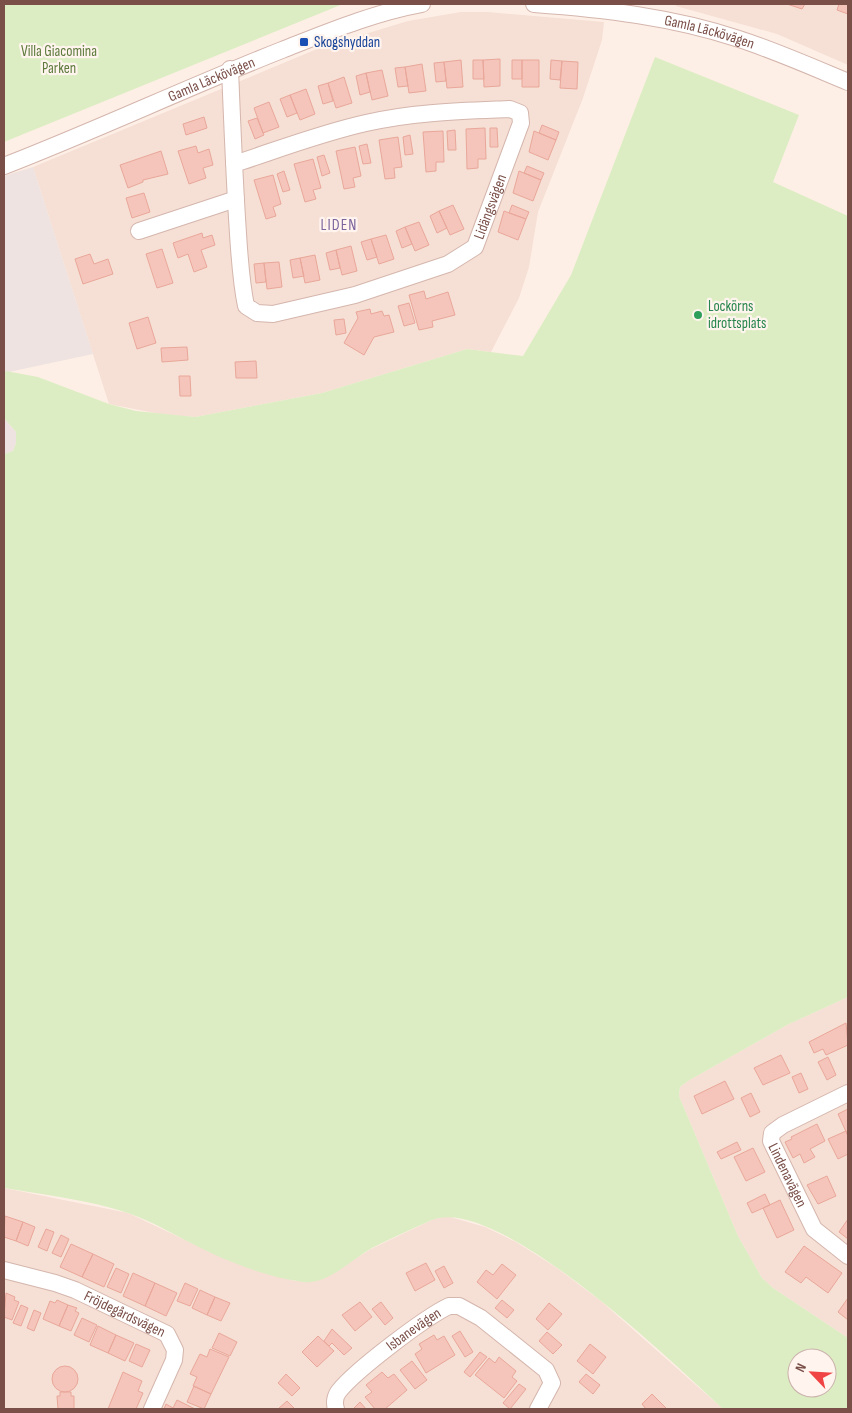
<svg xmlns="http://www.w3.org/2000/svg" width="852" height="1413" font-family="'Sofia Sans Condensed',sans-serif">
<rect width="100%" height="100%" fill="#feefe6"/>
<path fill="#f6dfd4" d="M675 4H848V65L777 34 676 6Z
M461 12H488L604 22 602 40 583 98 538 212 529 267 519 298 491 352 467 349 322 393 195 417 165 415 109 404 33 167 322 47 408 21Z
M848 997V1338L773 1288 762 1278 738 1236 679 1096 680 1087 688 1081 787 1025Z
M4 1188 128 1213 221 1257 256 1270 295 1281 331 1274 371 1249 434 1219 447 1216 485 1227 516 1242 557 1268 602 1302 723 1409H4Z"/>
<path fill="#eee3e0" d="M33 167 93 354 4 373V176Z
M4 418 16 432V443L13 451 4 454Z"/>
<path fill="#ddedc3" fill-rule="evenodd" d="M4 4H343L4 142Z
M655 57 799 115 773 182 848 216V997L787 1025 688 1081 680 1087 679 1096 738 1236 762 1278 773 1288 848 1338V1409H723C676 1365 497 1193 432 1220 412 1229 391 1238 372 1248 352 1259 328 1285 303 1282 266 1277 225 1261 191 1243 171 1233 151 1221 128 1213 89 1200 45 1195 4 1188V454L13 451 16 443V432L4 418V373L6 371 38 377 109 404 136 411 195 417 322 393 467 349 523 356 571 275ZM797 1358H827V1388H797Z"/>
<path fill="#f5c5bb" stroke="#e9a79a" d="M787 4H805L802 9Z
M839 4H848V14L837 10Z
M500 59V86L484 87 483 60Z
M461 60 463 87 447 88 444 62Z
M473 60H483L484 79H473Z
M512 60H522V79H512Z
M522 60H539V87H522Z
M551 60 562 61 560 80 550 79Z
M562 61 578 62 577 89 560 88Z
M444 62 446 81 436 82 434 63Z
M422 64 426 91 409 93 405 67Z
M405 67 408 86 398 87 395 68Z
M382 70 388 96 372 100 366 73Z
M366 73 370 92 360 95 356 76Z
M344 77 352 103 336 108 328 83Z
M328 83 333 101 323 104 318 86Z
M306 89 315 114 300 120 290 95Z
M290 95 297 113 287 117 280 99Z
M269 102 279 127 263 133 254 108Z
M204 117 207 128 186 135 183 124Z
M257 118 264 135 255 139 248 121Z
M542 125 559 132 556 140 539 133Z
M485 128 486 159H478V168L467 169 466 129Z
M490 128H497L498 147H490Z
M455 130 456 150H448L447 131Z
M443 131 444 162H436V171L426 172 423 132Z
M534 131 556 140 548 160 529 152Z
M410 135 413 154 405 155 403 137Z
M398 137 402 167 394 168 395 178 385 179 379 140Z
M367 144 371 163 363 164 359 146Z
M196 146 198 153 209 149 213 165 203 168 206 178 189 184 178 151Z
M355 147 361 176 353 178 355 187 344 189 336 151Z
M161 151 168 174 143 180V182L128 188 120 165Z
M324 155 330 173 322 176 317 157Z
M313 159 321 188 313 190 316 199 305 202 294 164Z
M527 166 544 173 541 180 524 173Z
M284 171 290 190 283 192 277 174Z
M519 171 541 180 533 201 513 193Z
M273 175 281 204 273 207 276 216 266 219 254 180Z
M144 193 150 212 132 218 126 198Z
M453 205 464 229 450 235 439 211Z
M512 205 529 212 526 219 509 213Z
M439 211 447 228 437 233 430 216Z
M504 211 526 219 518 240 498 232Z
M419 222 429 245 415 251 405 227Z
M405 227 412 244 402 248 396 231Z
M202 233 203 238 212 235 215 245 201 250 207 267 194 272 188 254 178 258 173 243Z
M386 235 394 259 379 264 371 239Z
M371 239 377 257 367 260 361 242Z
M351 246 357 271 342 275 336 250Z
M162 249 173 283 157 288 146 254Z
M336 250 340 268 330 270 326 253Z
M90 254 94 264 108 259 113 274 83 284 75 259Z
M315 255 320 280 305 283 300 258Z
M300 258 304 276 293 278 290 260Z
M279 262 282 287 267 289 264 263Z
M264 263 266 282 256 283 254 264Z
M424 291 426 299 448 292 455 315 432 321 433 327 419 330 409 295Z
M409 303 415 323 404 326 398 306Z
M370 309 371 314 382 311 384 316 389 315 394 332 374 337 364 355 344 343 358 318 356 312Z
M148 317 156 343 137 349 129 323Z
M344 319 346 333 336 335 334 320Z
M187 347 188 360 162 362 161 348Z
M256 361 257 378H236L235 362Z
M179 376H190L191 396H180Z
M846 1023 848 1045 826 1055 823 1049 814 1053 809 1042Z
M781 1055 790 1073 763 1085 754 1068Z
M828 1057 836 1075 827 1080 818 1062Z
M801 1073 808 1089 799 1093 792 1077Z
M725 1081 734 1099 702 1114 694 1096Z
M751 1093 760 1112 750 1117 741 1098Z
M848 1109V1136L838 1114Z
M817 1124 825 1141 810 1149 815 1157 804 1163 800 1154 793 1158 785 1142 792 1139 791 1137Z
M846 1131 848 1136V1154L838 1159 828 1139Z
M737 1142 741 1150 721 1159 717 1152Z
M753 1148 765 1172 746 1181 734 1157Z
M827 1176 836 1196 818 1204 807 1185Z
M765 1194 770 1205 752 1213 747 1203Z
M780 1200 794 1230 777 1238 763 1208Z
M5 1216 23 1222 16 1241 4 1237Z
M848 1219V1239L839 1232Z
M23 1222 35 1227 28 1246 16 1241Z
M46 1229 54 1232 47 1251 38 1247Z
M61 1235 69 1239 61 1257 52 1253Z
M71 1244 93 1254 82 1277 60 1267Z
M804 1246 842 1273 828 1293 806 1277 801 1283 785 1272Z
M93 1254 114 1264 104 1287 82 1277Z
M426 1263 435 1280 415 1291 406 1273Z
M502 1264 516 1275 497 1299 477 1282 486 1270 493 1275Z
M444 1266 453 1283 444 1288 435 1271Z
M116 1268 129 1274 121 1293 107 1287Z
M133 1273 155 1283 145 1306 123 1296Z
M155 1283 177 1293 166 1316 145 1306Z
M185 1283 198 1289 190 1306 177 1301Z
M200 1290 215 1297 207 1315 192 1308Z
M6 1293 15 1297 14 1300 19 1302 12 1320 4 1317Z
M215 1297 230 1303 221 1321 207 1315Z
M848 1298V1320L838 1312Z
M57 1300 68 1305 59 1326 43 1319 50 1301 55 1303Z
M502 1300 514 1310 507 1318 495 1308Z
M360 1302 372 1317 355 1331 342 1315Z
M381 1302 393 1318 385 1325 372 1309Z
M549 1303 562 1314 548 1330 536 1319Z
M21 1305 28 1308 21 1326 13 1323Z
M68 1305 77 1308 75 1311 79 1313 71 1331 59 1326Z
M34 1310 41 1313 34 1331 27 1328Z
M82 1318 97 1325 89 1342 74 1335Z
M98 1326 116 1335 108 1353 90 1345Z
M332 1329 352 1348 344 1355 332 1343 329 1346 324 1341Z
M460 1331 473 1352 465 1357 452 1336Z
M547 1332 562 1345 553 1354 539 1341Z
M219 1333 237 1342 230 1356 212 1348Z
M116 1335 134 1343 125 1361 108 1353Z
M434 1335 437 1340 444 1336 455 1355 426 1373 415 1354 422 1349 419 1344Z
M318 1336 334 1351 317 1367 302 1352Z
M136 1344 150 1350 142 1367 129 1361Z
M590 1344 606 1357 593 1374 577 1361Z
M210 1349 229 1357 211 1394 193 1386 197 1377 190 1374 200 1354 207 1357Z
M480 1352 487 1357 470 1377 464 1372Z
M499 1357 516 1371 512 1377 517 1381 504 1398 475 1375 489 1358 495 1363Z
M412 1361 427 1380 415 1389 400 1370Z
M52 1379a13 13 0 1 1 26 0a13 13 0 1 1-26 0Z
M123 1372 142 1381 138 1391 143 1393 136 1409H108Z
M382 1372 388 1378 394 1374 407 1390 385 1409H375L365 1397 372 1392 366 1385Z
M286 1374 300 1388 292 1396 278 1383Z
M586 1374 600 1385 593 1394 579 1382Z
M519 1384 526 1389 510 1409 503 1403Z
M194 1386 211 1394 204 1409 187 1402Z
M60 1392H71V1396H74V1409H58L57 1396H60Z
M652 1394 667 1409H646L642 1404Z
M177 1400 195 1409H164L166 1404 173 1408Z
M287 1401 295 1409H278Z
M360 1402 366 1409H355L354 1408Z"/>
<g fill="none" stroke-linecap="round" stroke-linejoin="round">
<defs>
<g id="street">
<path id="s1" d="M534 4C603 9 673 17 739 39 776 51 812 67 848 82"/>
<path id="s2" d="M230 69C232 119 234 169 237 218 239 248 240 277 246 306L257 313 273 314 355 295 448 264 475 247 521 123 520 113 510 109C462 111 413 112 366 123 321 133 277 150 234 164"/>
<path id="s3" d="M4 166C97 130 188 87 282 50 328 32 373 13 422 4"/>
<path d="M139 231 236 199"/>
<path id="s4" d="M848 1093 783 1125 772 1133 771 1141 814 1229 848 1256"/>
<path id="s5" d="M4 1270 55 1283 75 1290 167 1334 175 1350 174 1360 152 1409"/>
<path id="s6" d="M336 1409C334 1403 335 1396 339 1391 356 1370 424 1318 449 1306H459L481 1318 546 1370 552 1383 538 1409"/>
</g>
</defs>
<use href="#street" stroke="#d4b6ad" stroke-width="18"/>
<use href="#street" stroke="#fff" stroke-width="16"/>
</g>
<rect fill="#1a4fb4" stroke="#fff4ee" stroke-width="2" x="299" y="37" width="10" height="10" rx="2.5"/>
<circle fill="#2e9e5b" stroke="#fff4ee" stroke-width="2" cx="698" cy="315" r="5"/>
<g text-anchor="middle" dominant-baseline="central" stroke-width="4.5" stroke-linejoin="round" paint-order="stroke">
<g font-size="15" fill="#7a4f48" stroke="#fff4ee">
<text stroke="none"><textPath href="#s1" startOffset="178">Gamla Läckövägen</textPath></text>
<text stroke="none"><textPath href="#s3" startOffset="225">Gamla Läckövägen</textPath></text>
<text stroke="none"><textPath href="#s2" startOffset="524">Lidängsvägen</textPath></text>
<text stroke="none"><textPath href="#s4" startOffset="132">Lindenavägen</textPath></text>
<text stroke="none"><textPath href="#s5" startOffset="129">Fröjdegårdsvägen</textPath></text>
<text stroke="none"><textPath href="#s6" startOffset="116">Isbanevägen</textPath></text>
</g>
<g font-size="15" fill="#164399" stroke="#fff4ee" text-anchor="start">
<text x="314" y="42">Skogshyddan</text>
</g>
<g font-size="15" fill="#5d7a3c" stroke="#fff4ee">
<text x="59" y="51">Villa Giacomina<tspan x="59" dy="17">Parken</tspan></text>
</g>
<g font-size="15" fill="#27864d" stroke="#fff4ee" text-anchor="start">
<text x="708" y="306">Lockörns<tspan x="708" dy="17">idrottsplats</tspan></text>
</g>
<g font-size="16" letter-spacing="1" fill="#7d649d" stroke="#fff4ee">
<text x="339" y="225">LIDEN</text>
</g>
</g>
<rect width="852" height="1413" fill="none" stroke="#7a4f48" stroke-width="10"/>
<g transform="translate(812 1373) rotate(295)"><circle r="24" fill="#fff4ee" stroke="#cab2ac"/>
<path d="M0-4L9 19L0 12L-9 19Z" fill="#f04343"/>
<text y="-8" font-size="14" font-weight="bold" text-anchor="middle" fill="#7a4f48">N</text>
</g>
</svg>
